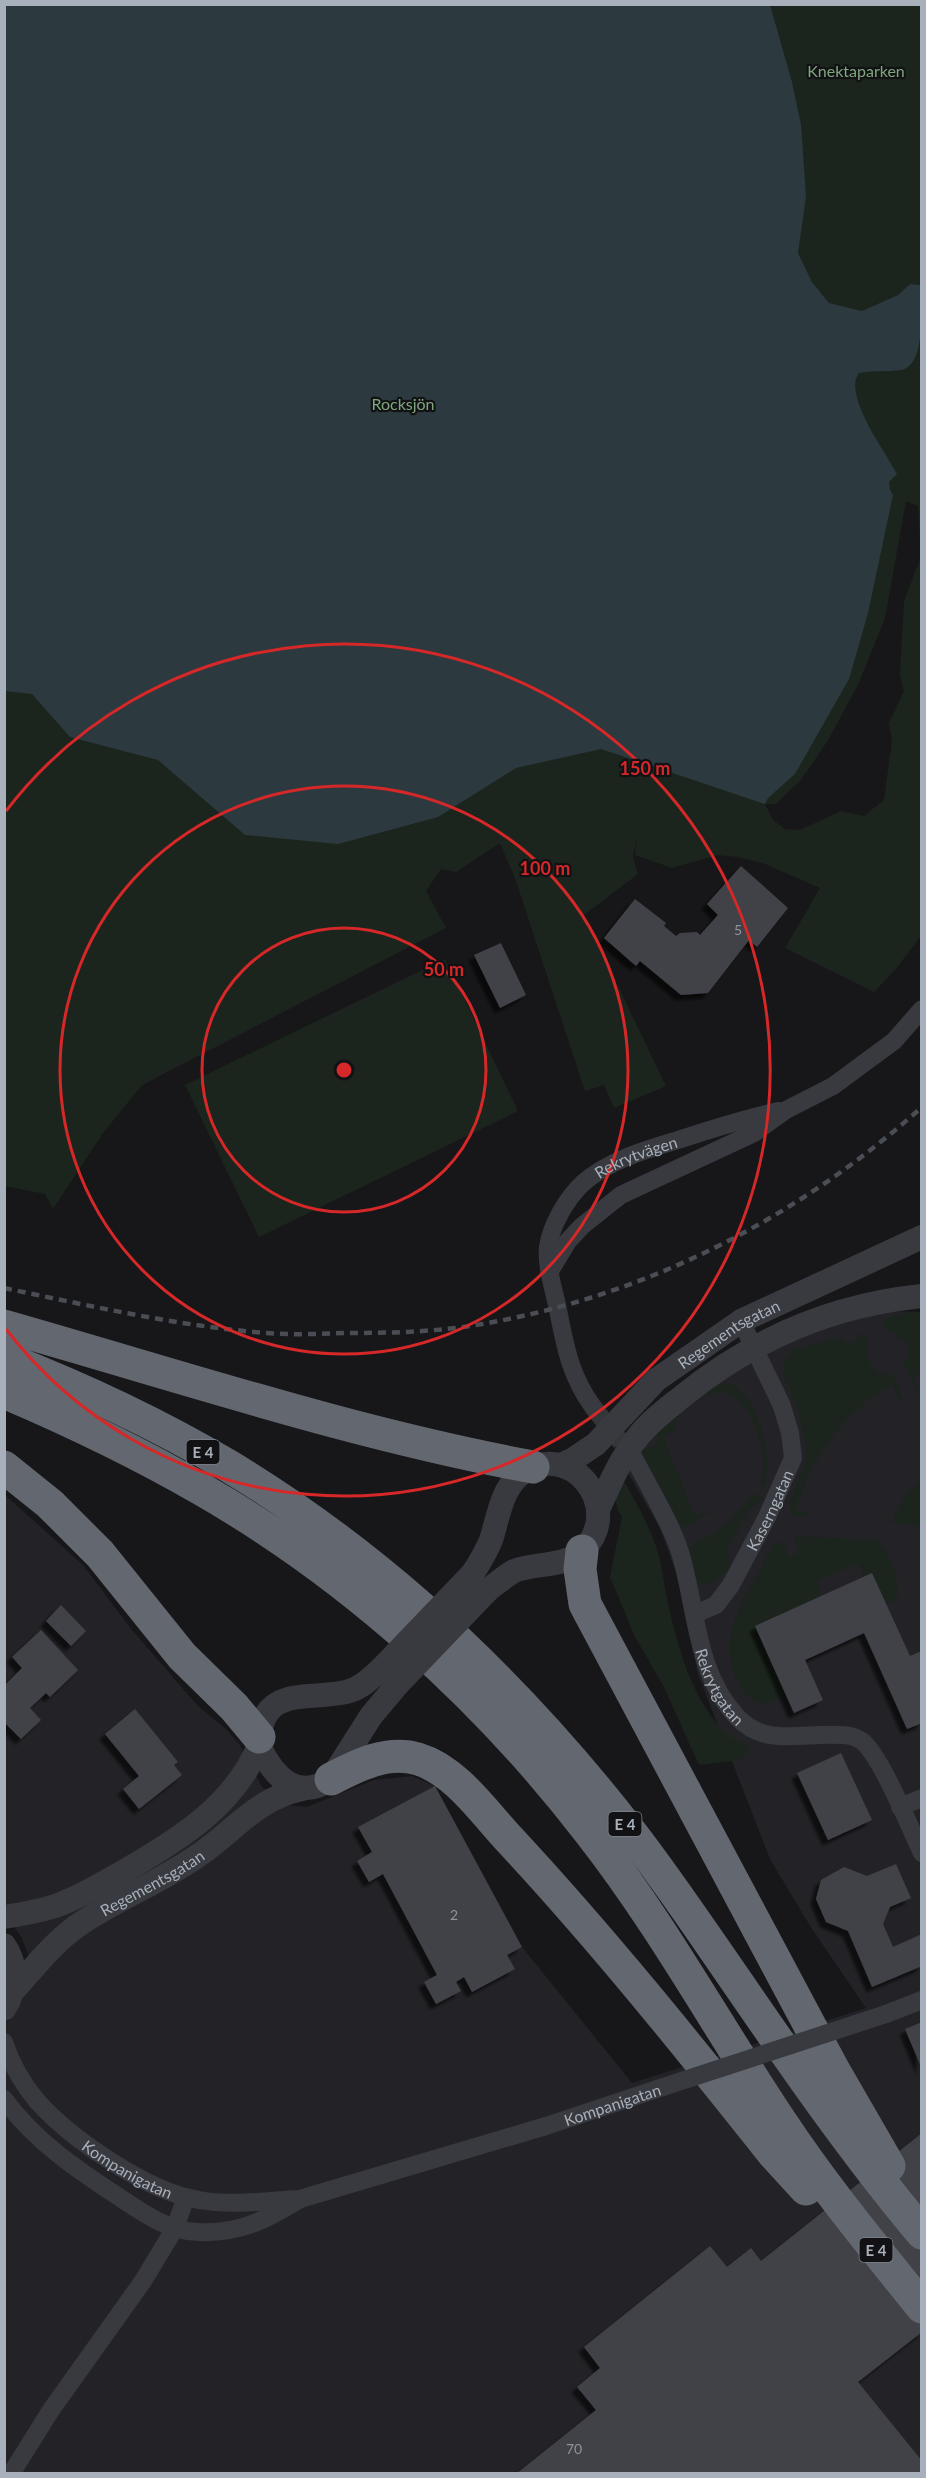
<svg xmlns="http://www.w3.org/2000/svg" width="926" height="2478" font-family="Lato,sans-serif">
<defs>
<filter id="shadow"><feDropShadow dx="-5.5" dy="5.5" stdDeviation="1.5" flood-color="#0009"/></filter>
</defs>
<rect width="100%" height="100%" fill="#171719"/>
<path fill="#232327" d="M883 1311 921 1312V2473H5V2023L10 2020 27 1992 30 1958 21 1937 5 1912 4 1494 83 1565 132 1630 198 1706 226 1729 240 1745 262 1787 282 1805 307 1807 374 1780 412 1776 435 1786 522 1947 632 2083 866 2008 812 1929 770 1859 698 1674 679 1581 660 1528 625 1468 658 1427 769 1346Z"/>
<path fill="#1c251d" d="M4 5H921V285L910 284 898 295 862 311 829 303 812 282 798 253 802 220 794 253 807 282 828 306 922 344 921 554 918 506 906 501 885 618 858 685 827 742 800 781 776 804H765L773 820 785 829 800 830 841 811 864 816 884 800 892 740 889 723 904 691 900 675 904 601 921 557V936L895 970 874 992 785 948 820 888 765 864 738 857 718 855 672 868 635 855 637 835 633 857 638 874 584 915 666 1086 614 1108 604 1085 585 1091 515 878 500 843 456 872 441 869 426 891 446 928 142 1085 103 1133 53 1209 45 1194 5 1186Z
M445 959 518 1111 259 1237 185 1085Z
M905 1312H921V1373L913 1377 919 1391 917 1392 903 1364C921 1341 895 1338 884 1326V1320Z
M859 1333 868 1338C865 1358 869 1375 893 1375L903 1399 899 1400 892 1385C841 1413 814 1456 795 1510L808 1514 804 1517 793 1514 789 1504 805 1463V1441L798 1409 784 1377V1361L795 1349 841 1337 845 1342 849 1344 857 1341Z
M727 1383C758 1392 775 1458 764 1487L760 1484C762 1477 764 1469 764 1462 763 1443 748 1401 729 1393 716 1388 687 1403 680 1413 676 1419 675 1424 675 1431L663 1436 695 1516 708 1511 709 1513 684 1528 680 1525 653 1471 636 1449 654 1447 658 1438V1427L714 1384Z
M621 1476C633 1497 646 1519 654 1541 662 1560 663 1580 667 1599 678 1648 697 1726 748 1746L749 1751 740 1760 699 1765 663 1685 635 1637 610 1577 622 1517C612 1502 616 1493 621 1476Z
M921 1480V1527L891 1522 904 1497Z
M756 1493 764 1497 749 1510 728 1549 729 1568 711 1585 700 1583 695 1574 688 1549 724 1526Z
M793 1536 875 1540C892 1555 898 1573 898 1595L895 1600 886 1604 872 1573 864 1576 858 1563 817 1581 822 1595 755 1626 786 1696 761 1705C732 1691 724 1653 733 1624 742 1598 761 1569 773 1544L782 1542 789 1557 800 1552Z"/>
<path fill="#2c393f" d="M5 4 770 5 792 82 801 125 806 196 798 253 812 282 829 303 862 311 898 295 910 284 921 285C922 306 926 366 901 370 887 372 873 370 859 373 842 394 886 453 897 474L889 482 890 490 893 495 868 613 849 679 795 774 768 798 765 804 601 749 516 768 438 817 338 844 245 835 158 760 70 737 32 694 5 691Z"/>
<path fill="#414247" filter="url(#shadow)" d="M741 866 788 908 757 947 749 940 708 993 681 995 640 961 636 966 604 938 635 899 666 923 664 926 676 936 680 933 697 932 700 935 718 915 707 904Z
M501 943 526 995 500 1008 474 955Z
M872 1573 910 1656 922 1651V1723L907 1729 864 1633 805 1660 823 1700 794 1713 755 1626Z
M61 1605 86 1631 71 1646 46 1621Z
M41 1630 78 1670 50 1697 46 1693 30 1708 41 1720 21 1739 4 1722V1682L6 1684 22 1668 12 1657Z
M135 1709 178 1762 174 1765 182 1775 139 1809 123 1789 139 1776 105 1734Z
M841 1753 872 1820 828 1840 797 1773Z
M435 1786 522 1947 507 1955 515 1969 472 1992 464 1977 456 1982 461 1991 436 2004 424 1982 437 1975 383 1874 369 1882 357 1861 372 1852 358 1827Z
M896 1864 911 1898 890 1907 883 1924 893 1947 922 1934V1966L872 1987 848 1931 826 1922 816 1899 821 1880 844 1867 867 1876Z
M922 2022V2069L905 2029Z
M922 2133V2332L858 2382 922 2461V2474H516L596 2410 577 2387 600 2368 584 2347 710 2246 727 2267 751 2248 761 2261Z"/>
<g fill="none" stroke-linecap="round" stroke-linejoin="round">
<path stroke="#343639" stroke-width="18" stroke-dasharray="18 9" stroke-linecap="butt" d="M593 1407 634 1458"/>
<g stroke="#383a3f" stroke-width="18">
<path d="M550 1271 568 1241 582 1226 621 1195 754 1133 786 1110 833 1086 894 1041 922 1009"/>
<path id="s1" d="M593 1407C569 1374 565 1344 557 1305 553 1287 546 1265 548 1247 551 1225 567 1198 583 1183 609 1160 645 1150 678 1140 711 1129 744 1119 778 1111"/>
<path id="s2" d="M634 1458C649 1488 670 1521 680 1552 697 1608 695 1672 737 1717 766 1748 804 1732 841 1735 848 1735 855 1736 862 1741 881 1756 910 1828 922 1853"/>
<path id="s3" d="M695 1614 716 1605 731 1585 767 1517 793 1458 790 1433 782 1406 741 1321"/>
<path d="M900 1807 922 1798"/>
<path d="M886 2014 922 2000"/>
<path id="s4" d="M4 2042C11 2064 22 2083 37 2101 71 2139 148 2192 199 2200 232 2206 265 2201 299 2199"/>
<path id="s5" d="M4 2099C35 2141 76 2169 119 2197 143 2213 168 2231 198 2232 239 2234 266 2220 300 2199L546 2126 663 2087"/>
<path d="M11 2474 51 2410 143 2281 175 2228 186 2197"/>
</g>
<g stroke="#383a3f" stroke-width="24">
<path id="s6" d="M560 1465 572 1460 596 1444 656 1380 741 1321 922 1237"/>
<path d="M598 1510C609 1486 620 1459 637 1438 650 1421 668 1408 684 1395 755 1338 832 1305 922 1296"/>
<path d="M473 1573C480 1562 486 1552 491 1540 498 1519 501 1489 521 1474 569 1438 625 1506 584 1549 566 1568 536 1562 514 1571 505 1576 496 1584 488 1590"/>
<path d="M381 1669C370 1679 360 1689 346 1692 306 1701 260 1684 259 1746 274 1777 297 1802 331 1779L371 1716 397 1685"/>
<path d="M4 1917C23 1914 41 1911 58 1905 83 1896 105 1882 128 1869 181 1838 233 1806 259 1746"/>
<path d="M4 1945C18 1965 17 1990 4 2009"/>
<path id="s7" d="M13 1991C33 1969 52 1944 77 1926 115 1900 158 1883 196 1857 234 1832 255 1799 302 1789"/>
</g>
<path stroke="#636870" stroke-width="33" d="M4 1326C180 1376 354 1434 533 1467
M4 1358C81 1388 156 1423 227 1465 385 1560 519 1688 632 1834 669 1882 703 1933 737 1982 796 2068 855 2153 922 2233
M4 1392C72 1421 137 1452 201 1489 351 1575 486 1697 591 1834 662 1925 717 2026 781 2122 824 2187 873 2246 922 2307
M4 1467 50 1504 100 1554 182 1656 234 1707 259 1737
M582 1551 580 1569 585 1604 833 2069 889 2166
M331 1779C358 1765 387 1750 418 1759 455 1770 483 1811 509 1839 602 1939 688 2046 773 2153L806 2189"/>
<path stroke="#4a4e54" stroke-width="4.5" stroke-dasharray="8 6" stroke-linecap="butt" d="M4 1288C91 1306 178 1326 266 1333 292 1335 319 1334 345 1333 391 1333 437 1332 482 1324 646 1296 798 1218 922 1107"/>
<path stroke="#383a3f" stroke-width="18" d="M663 2087 886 2014"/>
<path stroke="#383a3f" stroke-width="24" d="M381 1669 473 1573
M397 1685 488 1590"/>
</g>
<g fill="none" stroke="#d62828" stroke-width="3">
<circle cx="344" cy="1070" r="142"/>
<circle cx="344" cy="1070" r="284"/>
<path d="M6 811A426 426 0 1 1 6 1329"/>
</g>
<g text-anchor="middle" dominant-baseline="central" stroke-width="4.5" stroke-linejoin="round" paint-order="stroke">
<g font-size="14" fill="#8e949e">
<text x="738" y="929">5</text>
<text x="454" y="1914">2</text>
<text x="574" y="2448">70</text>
</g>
<g fill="#121215" stroke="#7b8189" stroke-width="1.5">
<rect x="186.5" y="1440" width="33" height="24" rx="4.5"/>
<rect x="608.5" y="1812" width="33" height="24" rx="4.5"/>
<rect x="859.5" y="2238" width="33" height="24" rx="4.5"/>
</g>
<g font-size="15" font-weight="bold" fill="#a8b0bb">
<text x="203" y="1452">E 4</text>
<text x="625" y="1824">E 4</text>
<text x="876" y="2250">E 4</text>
</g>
<g font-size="16" fill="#7fa77d" stroke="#121215">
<text x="856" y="70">Knektaparken</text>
<text x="403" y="403">Rocksjön</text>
</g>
<g font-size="16" fill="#a8b0bb" stroke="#121215">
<text stroke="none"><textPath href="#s1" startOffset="302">Rekrytvägen</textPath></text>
<text stroke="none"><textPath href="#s6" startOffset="216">Regementsgatan</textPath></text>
<text stroke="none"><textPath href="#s3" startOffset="132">Kaserngatan</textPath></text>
<text stroke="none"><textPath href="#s2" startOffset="246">Rekrytgatan</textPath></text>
<text stroke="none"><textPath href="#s7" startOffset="178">Regementsgatan</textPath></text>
<text stroke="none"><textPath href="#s5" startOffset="675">Kompanigatan</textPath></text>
<text stroke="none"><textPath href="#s4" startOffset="182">Kompanigatan</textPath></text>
</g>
</g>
<circle cx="344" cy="1070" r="9" fill="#d62828" stroke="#121215" stroke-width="3"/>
<g font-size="18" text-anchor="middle" font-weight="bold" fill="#d62828" stroke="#121215" stroke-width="4.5" stroke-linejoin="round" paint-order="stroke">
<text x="645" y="775">150 m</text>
<text x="545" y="875">100 m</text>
<text x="444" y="976">50 m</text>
</g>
<rect width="926" height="2478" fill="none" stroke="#a8b0bb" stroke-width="12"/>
</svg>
